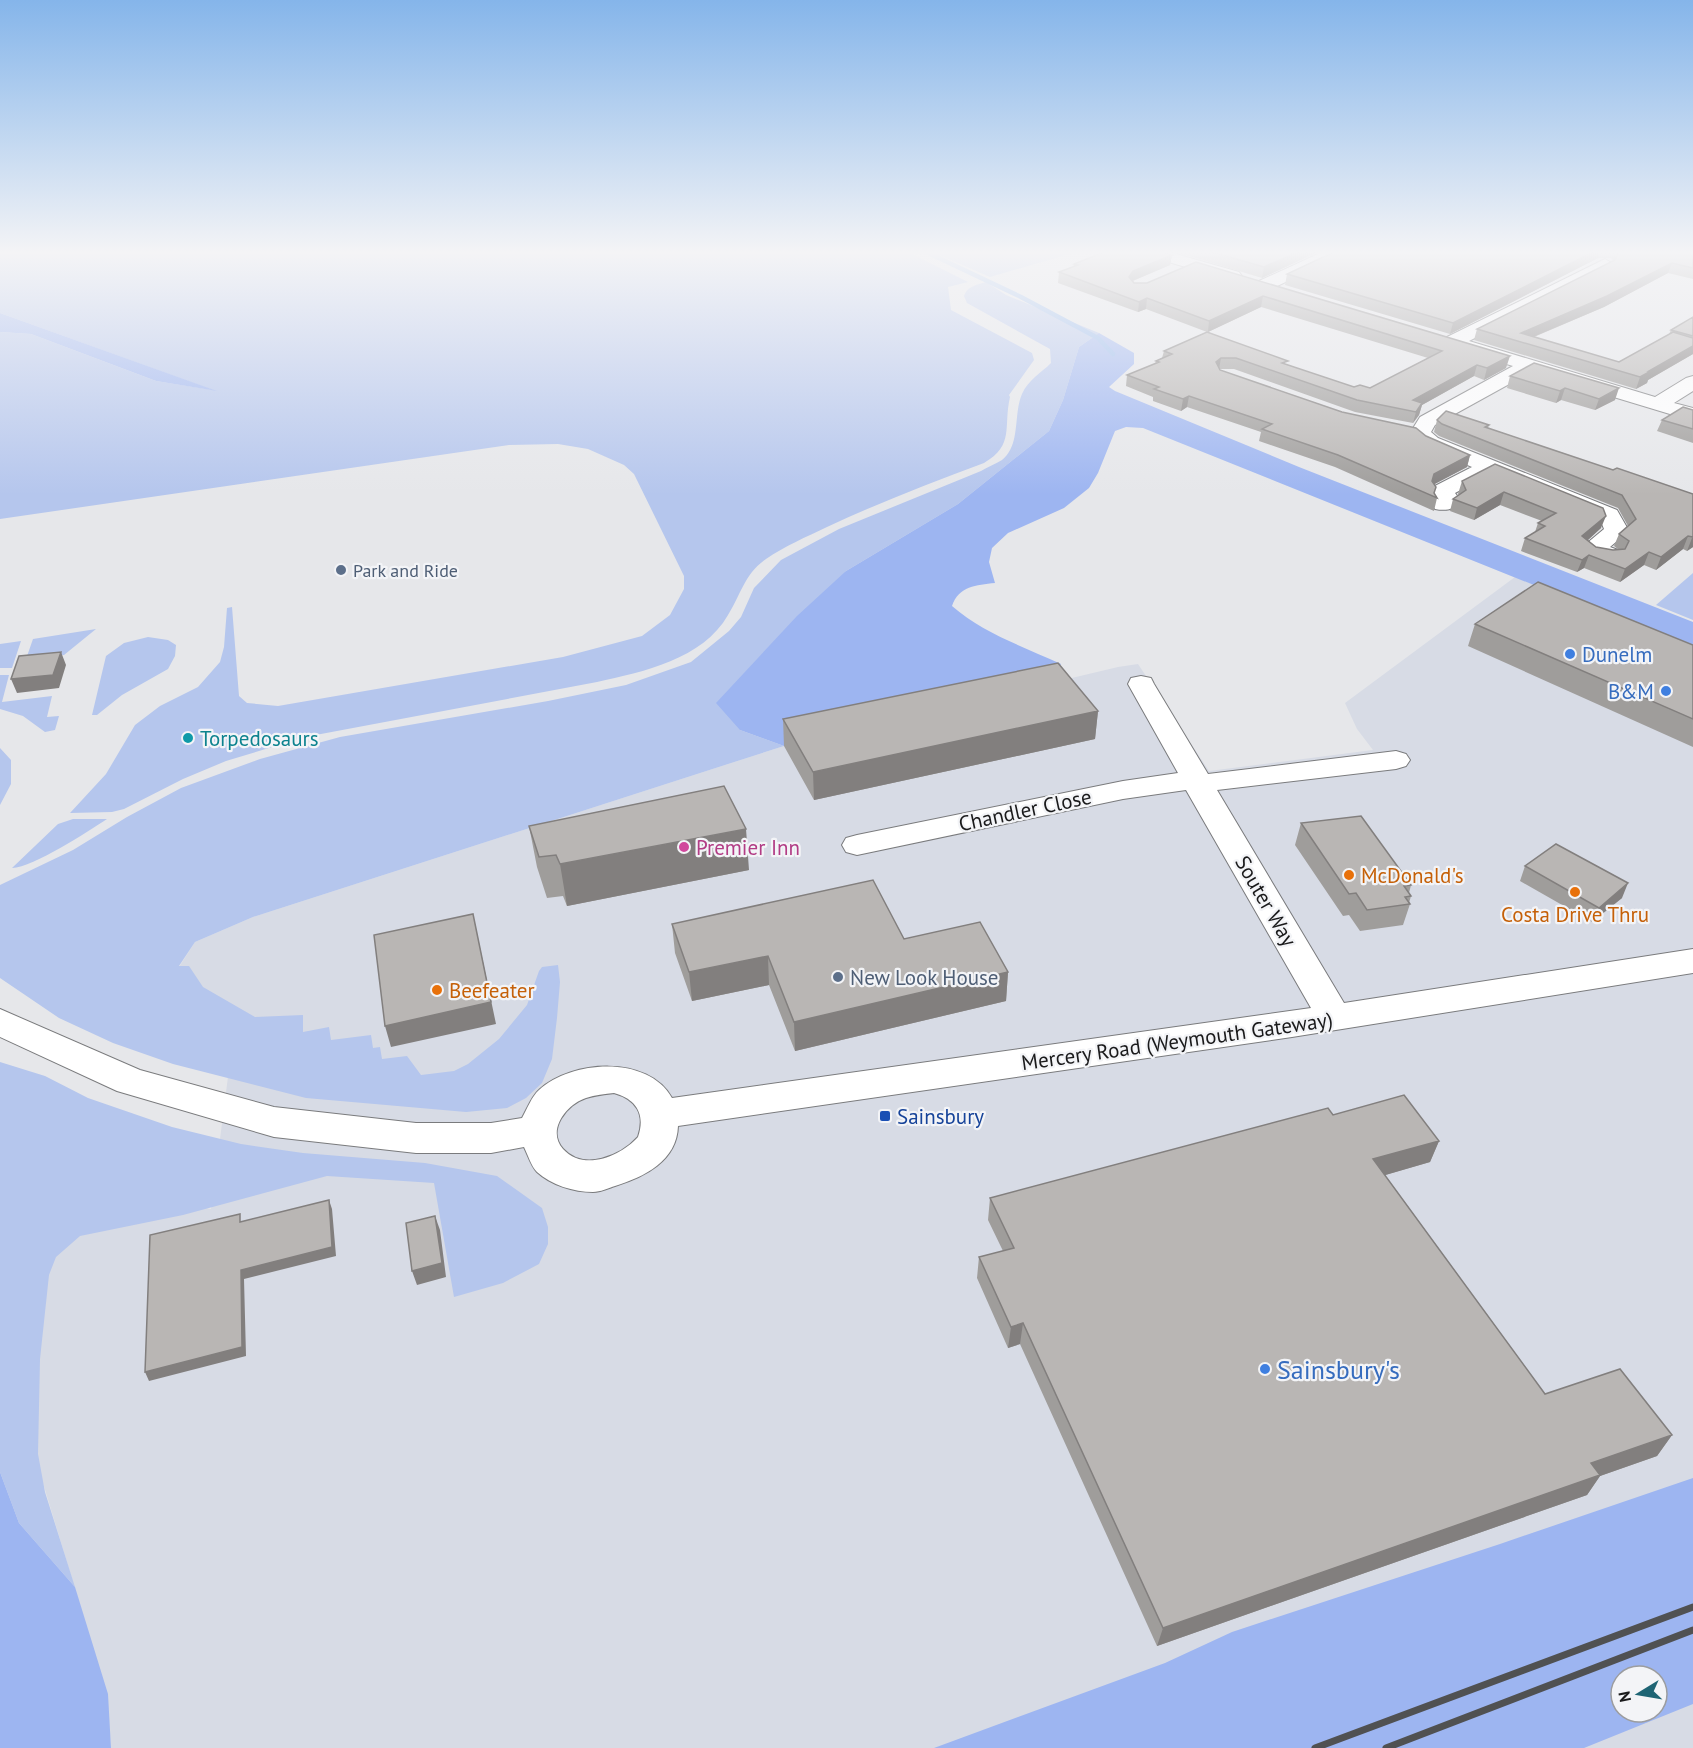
<svg xmlns="http://www.w3.org/2000/svg" width="1693" height="1748" font-family="'PT Sans',sans-serif">
<rect width="100%" height="100%" fill="#e6e7ea"/>
<path fill="#d7dbe5" fill-rule="evenodd" d="M1515 577 1693 649V1748H111L107 1694 22 1414 40 1218 188 1205 211 1209 229 1069 179 967 195 942 253 917 784 746 1118 667 1138 664 1209 771 1373 750 1357 729 1345 703ZM1621 1676H1657V1712H1621Z"/>
<path fill="#b5c6ed" d="M0 250H904L968 282 948 287 951 310 1032 353 1034 360 1009 395 1010 397C1003 427 1015 445 984 463 931 483 878 503 827 527 806 537 785 546 766 559 745 573 741 594 728 615 703 659 643 672 597 682L305 737 226 761 183 779 124 809 112 812 70 813 106 774 135 725 160 706 198 687 220 662 224 647 227 608 232 607 239 696 247 703 278 706 563 657 642 636 670 615 684 589V576L634 474 624 465 588 449 558 444 509 445 0 519V332L31 334 156 381 213 390 0 313Z
M928 250H1083L990 277Z
M986 282 1006 295 1099 333 1079 347 1063 400 1049 431 958 504 846 571 740 730 784 746 253 917 195 942 179 966H189L203 987 255 1017 303 1015V1032L329 1027 331 1040 371 1035 373 1048 380 1047 382 1059 407 1056 421 1075 454 1071 468 1064 499 1039 527 1005 539 971 542 967 558 965 560 982 557 1018 552 1059 542 1083 526 1098 507 1108 466 1112 306 1098 173 1064 113 1043 59 1018 0 978V885L73 850 127 817 181 788 260 759 340 737 548 701 626 685 691 662 729 631 741 617 754 588 781 560 839 529 981 471C987 467 996 464 1002 460 1021 445 1013 415 1022 394 1028 380 1041 373 1051 363L1050 349 967 303 964 296C967 286 977 285 986 282Z
M1693 573V620L1656 605Z
M96 629 64 655 26 659 33 639Z
M148 637 168 640 176 645 175 656 168 669 122 695 97 715H92L106 656 124 643Z
M21 641 12 668H0V644Z
M0 675H9L2 702 52 696 47 717 59 716 55 730 45 732 23 716 0 709Z
M0 748 11 760V784L0 805Z
M73 819H107C87 832 34 867 12 868L58 824Z
M0 1062 45 1076 88 1098 172 1127 241 1144 303 1153 425 1163 497 1176 542 1208 548 1227V1244L539 1264 503 1283 454 1297 434 1183 327 1176 183 1215 80 1236 56 1257 49 1275 40 1359 38 1454 45 1492 75 1587 19 1523 0 1472Z"/>
<path fill="#9db5f1" fill-rule="evenodd" d="M0 313 217 391 156 381 31 334 0 332Z
M1099 333 1134 353V364L1109 387 1115 391 1299 467 1693 622V649L1143 428 1126 427 1115 431 1098 473 1089 488 1064 508 1008 533 992 548 989 562 995 583C976 585 959 586 952 606 983 633 1024 647 1061 664L1049 683 784 746 740 730 716 703 797 616 846 571 958 504 1049 431 1063 400 1079 347Z
M0 1472 19 1523 75 1587 108 1694 111 1748H0Z
M1693 1478V1704L1584 1748H934L1165 1663 1232 1632 1500 1544ZM1621 1676H1657V1712H1621Z"/>
<g fill="none" stroke-linecap="round" stroke-linejoin="round">
<path stroke="#91b7ee" stroke-width="4.5" d="M922 250 1021 297 1098 338 1113 354"/>
<defs>
<path id="minor" d="M1136 250H1162L1239 272 1242 276 1239 280 1233 281 1138 253Z
M1327 250H1348L1346 253 1271 289H1259L1256 285 1259 281Z
M1605 259 1613 264 1611 268 1469 341 1655 397 1686 378 1693 376V391L1674 403 1693 408V421L1531 372 1435 425 1431 432 1438 438 1617 510 1629 531 1610 547 1618 550 1622 555 1618 560C1607 563 1587 559 1580 549L1604 529 1600 519 1491 474 1455 493 1461 501C1455 510 1445 511 1435 509L1432 504 1435 499 1430 492 1433 487 1472 467 1424 446 1410 433 1420 417 1513 366 1460 350 1458 346H1445L1443 342 1445 338Z
M1141 676 1151 678 1154 684 1208 774 1396 751 1406 754 1410 760 1406 766 1396 769 1217 790 1344 1003 1693 949V973L1292 1037 678 1126C677 1161 644 1177 615 1186 609 1188 600 1192 593 1192 574 1192 551 1185 537 1172 531 1166 528 1155 524 1147L491 1153H416L274 1137 117 1091 0 1037V1009L140 1070 274 1107 416 1123H491L522 1118C527 1109 532 1096 539 1090 572 1060 648 1055 672 1098L1311 1008 1186 790 1123 799 857 855 846 852 842 845 846 838 857 835 1123 781 1178 773 1128 684 1131 678ZM614 1093C636 1099 646 1114 638 1137 621 1156 584 1172 563 1149 546 1130 567 1104 586 1098 595 1095 605 1094 614 1093Z"/>
</defs>
<use href="#minor" stroke="#7a7b7d" stroke-width="2"/>
<use href="#minor" fill="#fff" fill-rule="evenodd"/>
<path stroke="#505152" stroke-width="7" d="M1315 1748 1693 1607
M1386 1748 1693 1630"/>
</g>
<path fill="#9f9d9b" fill-rule="evenodd" d="M1169 250H1322L1262 278Z
M1338 250H1693V279L1668 273 1604 307 1534 337 1619 362 1669 334 1671 330 1693 317V354L1648 380 1647 383 1636 389 1474 340 1477 329 1613 261 1611 258H1598L1450 334 1285 285 1287 274Z
M1172 255 1170 265 1133 281 1134 283H1147L1196 262 1506 368 1484 380 1474 376 1422 405 1419 415 1413 423 1355 412 1234 369H1220V370L1342 412 1426 436 1470 455 1467 467 1434 484V493L1437 498 1434 511 1335 467 1259 441 1261 432 1187 407 1181 411 1153 401V397L1126 386 1127 375 1155 364 1156 361 1162 358 1164 351 1207 332 1146 309 1138 312 1058 283 1059 272 1073 267 1074 264ZM1261 307 1428 358 1370 388 1354 387 1287 365 1208 332Z
M1510 376 1615 400 1595 410 1561 400 1556 403 1507 388Z
M1693 410V443L1657 431 1662 420Z
M1437 420 1489 425 1488 428 1613 470 1693 494V547L1687 551 1683 549 1656 570 1644 565 1620 582 1584 568 1577 572 1521 551 1525 538 1535 532 1538 523 1542 521 1500 505 1474 520 1450 511 1453 499 1459 495 1458 494 1462 481 1495 464 1601 528 1588 540 1596 547 1613 550H1619L1614 546 1619 534 1628 526 1618 508 1439 436 1434 432Z
M1475 624 1693 645V747L1468 646Z
M1098 711 1095 739 814 800 784 746 783 719Z
M1301 823 1411 885 1409 893 1411 896 1409 903 1410 904 1403 925 1360 931 1349 915 1343 916 1295 845Z
M529 826 749 870 567 906 563 896 547 898 537 867Z
M1525 866 1622 898 1592 922 1520 881Z
M672 924 904 939 1008 972 1006 1001 795 1051 769 985 692 1001 675 953Z
M1333 1115 1439 1141 1430 1162 1385 1175 1545 1394 1672 1435 1657 1456 1600 1476 1587 1495 1157 1646 1020 1344 1008 1348 977 1278 979 1257 1003 1251 988 1220 990 1198Z"/>
<path fill="#827f7e" d="M1302 250H1322L1262 278 1264 267Z
M1597 250H1601L1598 258 1450 334 1453 323Z
M1172 255 1170 265 1132 281 1129 277 1133 271Z
M1672 263 1668 273 1604 307 1521 342V333Z
M1263 296 1261 307 1208 332 1209 321Z
M1147 298 1146 309 1138 312 1139 302Z
M1693 346V354L1648 380 1647 383 1636 389 1640 377 1649 371Z
M1510 356 1506 368 1484 380 1487 368Z
M1221 358 1219 369 1216 362Z
M1477 365 1474 376 1422 405 1419 415 1413 423 1416 412 1413 400Z
M1565 388 1561 400 1556 403 1560 391Z
M1619 388 1615 400 1595 410 1599 399Z
M1189 396 1187 407 1181 411 1183 399Z
M1470 455 1467 467 1431 486 1432 481 1434 474Z
M1504 492 1500 505 1474 520 1477 508Z
M1606 516 1601 528 1578 549 1582 536Z
M1688 536 1683 549 1656 570 1661 557Z
M1693 537V547L1687 551 1692 538Z
M1649 552 1644 565 1620 582 1625 569Z
M1589 555 1584 568 1577 572 1582 560Z
M61 652 66 665 59 688 17 693 11 679Z
M1098 711 1095 739 814 800 813 772Z
M746 829 749 870 567 906 560 864Z
M1628 883 1622 898 1592 922 1599 908Z
M473 914 496 1024 391 1047 385 1026Z
M768 956 769 985 692 1001 689 972Z
M1008 972 1006 1001 795 1051 794 1022Z
M1439 1141 1430 1162 1365 1181 1373 1159Z
M329 1200 332 1209 336 1256 244 1279 246 1356 149 1381 145 1372 241 1270Z
M435 1216 440 1230 446 1277 417 1285 412 1271Z
M1023 1323 1020 1344 1008 1348 1011 1327Z
M1672 1435 1657 1456 1600 1476 1587 1495 1157 1646 1163 1628 1591 1463Z"/>
<path fill="#b9b6b4" stroke="#827f7e" stroke-width="1.5" d="M1109 250H1155L1172 255 1133 271 1129 277 1134 283H1147L1196 262 1510 356 1487 368 1477 365 1413 400 1422 403 1416 412 1357 400 1236 358H1221L1216 362 1220 370 1342 412 1416 428 1426 436 1470 455 1434 474 1432 481 1436 487 1434 493 1437 498 1338 455 1262 429 1272 424 1189 396 1183 399 1154 389 1159 387 1127 375 1159 362 1156 361 1172 354 1164 351 1207 332 1288 361 1282 363 1354 387 1360 385 1370 388 1442 351 1263 296 1209 321 1147 298 1139 302 1059 272 1078 265 1074 264Z
M1205 250H1302L1264 267Z
M1338 250H1597L1453 323 1287 274Z
M1616 250H1693V268L1672 263 1607 296 1521 333 1619 362 1673 332 1693 338V346L1649 371H1651L1640 377 1477 329 1615 260 1618 253Z
M1693 317V336L1671 330Z
M1534 363 1619 388 1599 399 1565 388 1560 391 1510 376Z
M1683 407 1693 410V429L1662 420Z
M1446 411 1489 425 1485 427 1613 470 1617 468 1693 494V537L1688 536 1661 557 1649 552 1625 569 1589 555 1582 560 1525 538 1545 526 1538 523 1556 513 1504 492 1477 508 1453 499 1466 490 1462 481 1495 464 1603 508 1606 516 1582 536 1596 547 1613 550 1625 549 1629 541 1619 534 1636 519 1622 495 1442 424 1437 420Z
M1538 582 1693 645V719L1475 624Z
M61 652 53 675 11 679 19 656Z
M1058 663 1098 711 813 772 783 719Z
M724 786 746 829 560 864 556 855 539 857 529 826Z
M1361 816 1411 885 1404 886 1411 896 1405 897 1410 904 1367 910 1356 893 1349 894 1301 823Z
M1556 844 1628 883 1599 908 1525 866Z
M873 880 904 939 980 922 1008 972 794 1022 768 956 689 972 672 924Z
M473 914 491 1002 385 1026 374 935Z
M1404 1095 1439 1141 1373 1159 1545 1394 1620 1369 1672 1435 1591 1463 1600 1475 1163 1628 1023 1323 1011 1327 979 1257 1014 1248 990 1198 1328 1108 1333 1115Z
M329 1200 332 1247 241 1270 242 1347 145 1372 150 1235 240 1214V1222Z
M435 1216 442 1263 412 1271 406 1223Z"/>
<linearGradient id="sky" x2="0" y2="1"><stop stop-color="#85b5ea"/><stop offset="0.51" stop-color="#f4f4f6"/><stop offset="1" stop-color="#f4f4f6" stop-opacity="0"/></linearGradient>
<rect width="1693" height="495" fill="url(#sky)"/>
<g fill="#5c6f8a" stroke="#f3f4f7" stroke-width="2">
<circle cx="341" cy="570" r="6"/>
<circle cx="838" cy="977" r="6"/>
</g>
<g fill="#3f7fe0" stroke="#f3f4f7" stroke-width="2">
<circle cx="1570" cy="654" r="6"/>
<circle cx="1666" cy="691" r="6"/>
<circle cx="1265" cy="1369" r="6"/>
</g>
<circle fill="#0f9aa8" stroke="#f3f4f7" stroke-width="2" cx="188" cy="738" r="6"/>
<circle fill="#d1479c" stroke="#f3f4f7" stroke-width="2" cx="684" cy="847" r="6"/>
<g fill="#e8710a" stroke="#f3f4f7" stroke-width="2">
<circle cx="1349" cy="875" r="6"/>
<circle cx="1575" cy="892" r="6"/>
<circle cx="437" cy="990" r="6"/>
</g>
<rect fill="#1a4fb4" stroke="#f3f4f7" stroke-width="2" x="879" y="1110" width="12" height="12" rx="3"/>
<g text-anchor="middle" dominant-baseline="central" stroke-width="4.5" stroke-linejoin="round" paint-order="stroke">
<g font-size="18" fill="#4e5e75" stroke="#f3f4f7" text-anchor="start">
<text x="353" y="570">Park and Ride</text>
</g>
<g font-size="21" fill="#366cbe" stroke="#f3f4f7" text-anchor="start">
<text x="1582" y="654">Dunelm</text>
<text x="1654" y="691" text-anchor="end">B&amp;M</text>
</g>
<g font-size="21" fill="#0d838f" stroke="#f3f4f7" text-anchor="start">
<text x="200" y="738">Torpedosaurs</text>
</g>
<g font-size="21" fill="#1a1a1b" stroke="#f3f4f7">
<text transform="translate(1025 810) rotate(-12)">Chandler Close</text>
<text transform="translate(1266 901) rotate(60)">Souter Way</text>
<text transform="translate(1177 1041) rotate(-8)">Mercery Road (Weymouth Gateway)</text>
</g>
<g font-size="21" fill="#b23c85" stroke="#f3f4f7" text-anchor="start">
<text x="696" y="847">Premier Inn</text>
</g>
<g font-size="21" fill="#c56008" stroke="#f3f4f7" text-anchor="start">
<text x="1361" y="875">McDonald's</text>
<text x="1575" y="914" text-anchor="middle">Costa Drive Thru</text>
<text x="449" y="990">Beefeater</text>
</g>
<g font-size="21" fill="#4e5e75" stroke="#f3f4f7" text-anchor="start">
<text x="850" y="977">New Look House</text>
</g>
<g font-size="21" fill="#164399" stroke="#f3f4f7" text-anchor="start">
<text x="897" y="1116">Sainsbury</text>
</g>
<g font-size="26" fill="#366cbe" stroke="#f3f4f7" text-anchor="start">
<text x="1277" y="1369">Sainsbury's</text>
</g>
</g>
<g transform="translate(1639 1694) rotate(259)"><circle r="28" fill="#f3f4f7" stroke="#9c9d9f" stroke-width="1.5"/>
<path d="M0-4.5L10 22L0 15L-10 22Z" fill="#1e6474"/>
<text y="-9" font-size="16" font-weight="bold" text-anchor="middle" fill="#1a1a1b">N</text>
</g>
</svg>
